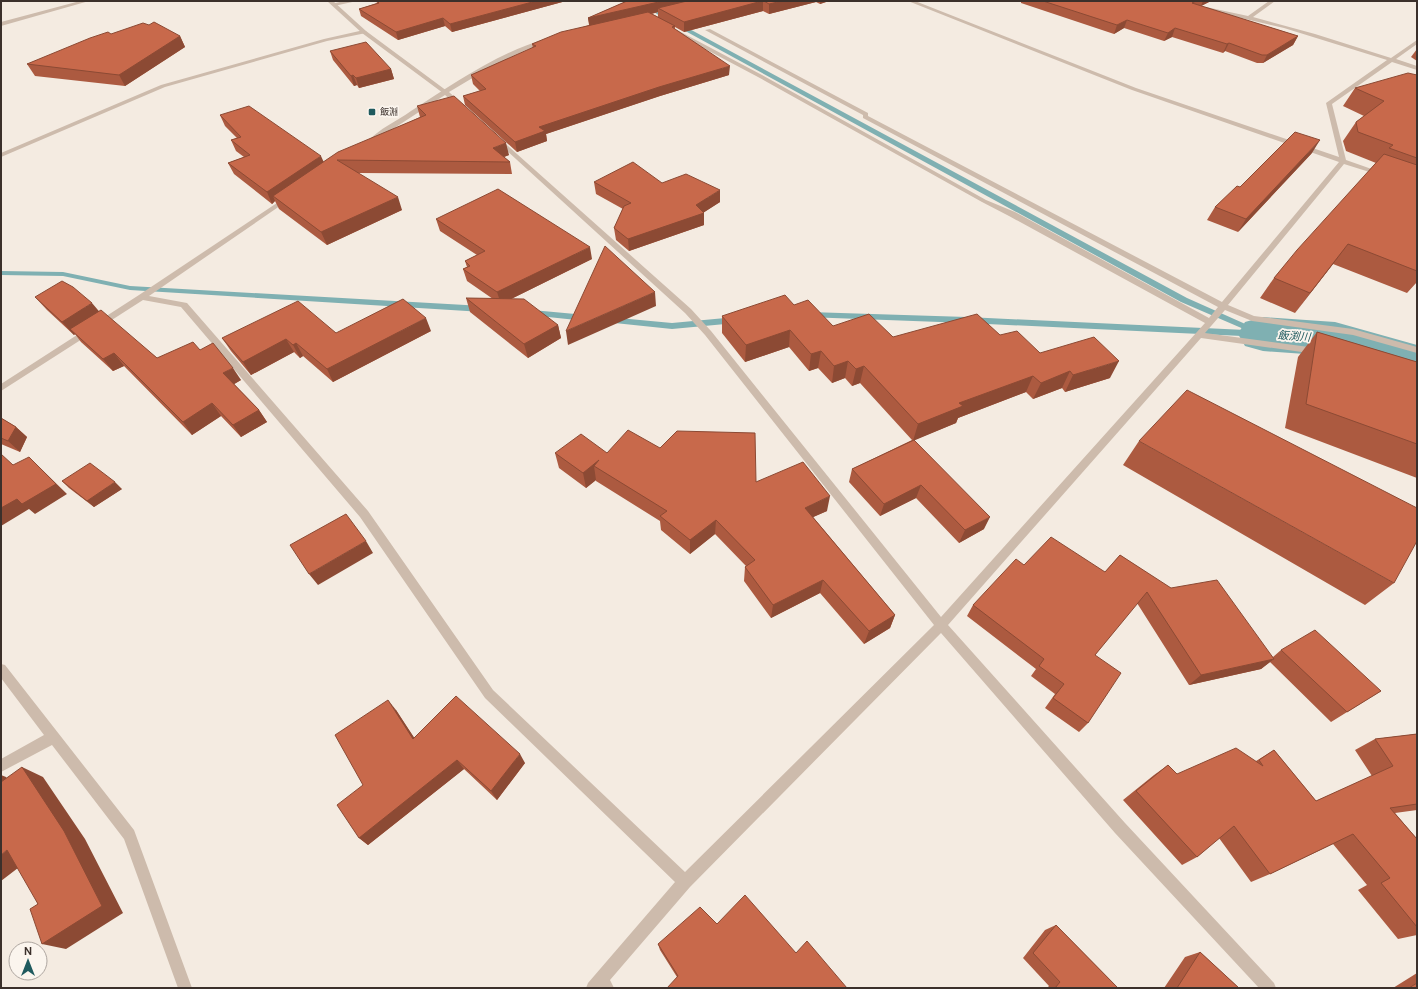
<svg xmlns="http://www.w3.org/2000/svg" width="1418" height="989" font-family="'DM Sans','Noto Sans JP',sans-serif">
<rect width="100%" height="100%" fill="#f4ebe1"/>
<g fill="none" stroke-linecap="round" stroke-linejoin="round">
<path fill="#7fb0b2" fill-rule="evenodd" d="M638 1H644L671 19 1187 298 1261 331 1266 332 1267 334 1263 337 967 323 806 317V313L809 312 967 317 1246 330 1181 302 667 21Z
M1 271 63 272 130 286 483 306 487 309 483 312 130 290 63 276 1 275Z
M532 310 586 315 590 318 586 321 529 315V311Z
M608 317 672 323 736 317 740 320 736 323 672 329 605 322 604 320 605 318Z"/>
<path fill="#7fb0b2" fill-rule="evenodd" d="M1263 317 1335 322 1417 345V381L1333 356 1263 351 1245 346 1238 334 1245 322Z"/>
<path fill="#cdbbac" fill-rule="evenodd" d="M80 1H89L1 26V22Z
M344 1H357L334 6 331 4Z
M908 1H915L1136 88 1339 157 1326 103 1387 60 1284 28 1203 9 1206 7 1248 16 1269 1H1275L1253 17 1315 34 1391 58 1417 40V44L1396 59 1417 66V70L1392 62 1332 104 1346 160 1383 173V175H1379L1344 164 1228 305 1254 316 1353 329 1417 347V353L1353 335 1252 321 1225 310 1205 333 1316 348 1320 351 1316 354 1201 338 948 625 1125 823 1274 983 1276 988H1259L1115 833 941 633 690 887 610 980 614 988H586L588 983 675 882 485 698 360 517 181 307 143 300 1 391V384L139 295 286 197H290V199L149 296 187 303 368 511 493 690 685 872 934 625 705 335 685 313 495 140V138H499L691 309 711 331 941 617 1205 323 1009 216 982 202 758 77 673 32V30H677L762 75 986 200 1015 212 1209 318 1218 307 863 118V115L705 30 710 29 868 113V116L1222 302 1339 162 1132 90Z
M364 30 367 32 366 33 327 41 165 87 1 157V153L161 85 324 39Z
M546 39 549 41 548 42C512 53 481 73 449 92L462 104V106H458L445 95 373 142 368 141C379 129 397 121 411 111 452 85 498 52 546 39Z
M1 664 5 665 134 830 192 988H178L124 839 52 745 1 772V759L44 735 1 678Z"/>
<path fill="#cdbbac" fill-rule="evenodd" d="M327 1H333L366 31 447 91V93H443L362 33Z"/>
</g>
<path fill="#ac5a40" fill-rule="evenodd" d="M376 1H566L452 32 445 26 398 40 361 16 359 9 377 3Z
M627 1H829L820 4 816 2 769 14 763 11 684 32 675 27V29L729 75 660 96 546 134 547 141 517 152 465 105 463 96 480 91 473 84 471 75 533 48 532 44 589 25 588 18ZM658 12V17L652 14Z
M1021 1H1211L1201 6 1298 36 1293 45 1263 63H1257L1225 51 1223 53 1172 37 1164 41 1124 28 1114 34 1021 3Z
M111 34 180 36 185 47 125 86 35 76 27 64Z
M1417 49V61L1411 57Z
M330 51 391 69 394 79 359 88 357 85 354 86 333 60Z
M1417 75V282L1407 293 1333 264 1295 313 1260 298 1274 278 1376 163 1346 151 1343 141 1356 122 1364 116 1343 106 1355 88Z
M417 106 509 155 504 157 510 162 512 174 358 173 402 210 327 245 279 209 275 201 272 204 234 174 228 163 244 157 236 151 231 140 237 138 225 126 220 115 324 162 420 117Z
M1312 153 1238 232 1207 220 1215 207 1240 187Z
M594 182 662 183 720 202 704 212V225L629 251 616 240 614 228 623 209 596 194Z
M436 219 592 259 511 299 558 325 561 338 528 358 470 312 466 298 493 299 467 281 463 269 467 267 465 261 477 255 440 231Z
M35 297 99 311 157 358 200 350 241 380 234 384 259 410 267 422 241 437 221 416 192 435 124 366 113 371 81 342 75 334 74 335 47 310Z
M794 305 833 326 893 337 1000 335 1040 353 1110 378 1065 392 1062 388 1033 399 1026 392 958 418 956 423 914 440 984 529 959 543 916 498 880 516 849 482 852 469 912 440 860 383 852 386 845 378 832 383 818 368 809 371 789 347 745 362 722 333V316Z
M431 331 333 382 303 356 300 358 294 352 251 375 231 351 222 338 336 333Z
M1317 332 1417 362V478L1285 428 1298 357Z
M1 418 16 427 27 437 20 452 1 444Z
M1139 441 1394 583 1365 605 1123 465Z
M660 448 756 482 827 511 813 517 895 615 890 628 864 644 820 593 771 618 744 581 745 567 746 566 715 534 690 554 661 530 660 521 596 481V480L586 488 559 468 555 453H607Z
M62 481 122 489 94 507 69 488Z
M1120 555 1273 657 1281 650 1381 691 1331 722 1270 662 1261 669 1189 685 1137 603 1095 655 1088 723 1079 732 1045 708 1055 694 1031 676 1036 669 967 616 973 605 1024 565 1105 572Z
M396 710 414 738 525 763 497 800 464 769 368 845 359 838 363 785Z
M1417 734V810L1395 813 1417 839V935L1398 939 1358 890 1367 885 1333 844 1270 874 1251 882 1219 838 1197 857 1182 865 1123 800 1154 775 1168 765 1177 774 1256 761 1274 750 1316 801 1372 776 1355 750 1375 739Z
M717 924 796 953 847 988 677 977 660 950 658 944Z
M1056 925 1118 988H1047L1049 986 1023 958 1045 930Z
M1200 952 1239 988H1164L1185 957Z
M1417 973V988H1393Z"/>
<path fill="#8c4a34" d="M536 1H566L452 32 450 24Z
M663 1H707L658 8V12L590 28 588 18Z
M762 1H763V11L684 32V22Z
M782 1H816V2L769 14V4Z
M820 1H829L820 4Z
M1203 1H1211L1201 6Z
M443 18 445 26 398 40 396 32Z
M1127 20 1124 28 1114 34 1117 25Z
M1175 28 1172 37 1164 41 1168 33Z
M180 36 185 47 125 86 119 75Z
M1298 36 1293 45 1263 63 1267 55Z
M1229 43 1225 51 1223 53 1227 44Z
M730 66 729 75 660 96 546 134 547 141 517 152 515 142 539 127 659 87Z
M391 69 394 79 359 88 356 78Z
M353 75 357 85 354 86 351 76Z
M1320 140 1312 153 1238 232 1246 219Z
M506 143 509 155 496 160 493 148Z
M321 156 326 167 273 196 275 201 272 204 267 192Z
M720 190V202L703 213H704V225L629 251 628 239 696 205Z
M398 197 402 210 327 245 321 232Z
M1348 244 1333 264 1295 313 1310 293Z
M590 247 592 259 501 304 497 292Z
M655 292 656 306 568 345 566 331Z
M92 303 103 316 70 329 75 334 74 335 62 322Z
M426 318 431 331 333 382 327 369Z
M558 325 561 338 528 358 524 344Z
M790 330 789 347 745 362 746 345Z
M286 339 294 352 251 375 243 362Z
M296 343 303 356 300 358 293 345Z
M821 351 818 368 809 371 811 354Z
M114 353 124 366 113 371 103 359Z
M848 361 845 378 832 383 834 366Z
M1119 361 1110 378 1065 392 1073 375Z
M864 366 860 383 852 386 856 369Z
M233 368 241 380 231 386 223 373Z
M1070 371 1062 388 1033 399 1041 383Z
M1033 376 1026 392 958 418 956 423 913 441 918 424 959 403Z
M212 403 221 416 192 435 183 422Z
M259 410 267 422 241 437 233 425Z
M16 427 27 437 20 452 8 441Z
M29 457 67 494 35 514 29 509 1 526V508Z
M599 460 594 466 596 480 586 488 583 473Z
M115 482 122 489 94 507 87 501Z
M921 485 916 498 880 516 884 504Z
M830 496 827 511 802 522 805 508Z
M990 517 984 529 959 543 965 530Z
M716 520 715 534 690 554V540Z
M366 541 373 553 318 585 309 574Z
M823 580 820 593 771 618 773 605Z
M895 615 890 628 864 644 869 631Z
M1274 659 1261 669 1189 685 1201 675Z
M388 700 396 710 421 748 413 739Z
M520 754 525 763 497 800 491 791Z
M457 760 464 769 368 845 359 838Z
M22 767 43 777 85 839 123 913 66 949 42 944Z
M1 775 6 777 18 796 1 789Z
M7 850 31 858 1 881V855Z"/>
<path fill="#c8694b" stroke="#8c4a34" d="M377 1H536L450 24 443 18 396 32 359 9 379 3Z
M627 1H663L588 18Z
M687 1H762L684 22 658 8Z
M764 1H782L769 4Z
M1043 1H1196L1192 3 1298 36 1267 55H1262L1229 43 1227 44 1175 28 1168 33 1127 20 1117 25Z
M648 12 675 26 672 27 730 66 659 87 539 127 545 131 515 142 463 96 486 89 471 75 536 46 532 44 561 32Z
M154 22 180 36 119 75 27 64 90 38 108 32 111 34 143 23 149 25Z
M366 42 391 69 356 78 353 75 351 76 330 51Z
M1408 73 1417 75V158L1389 148 1393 145 1358 132 1356 122 1384 101 1355 88Z
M454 96 506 143 493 148 510 162 337 160 398 197 321 232 273 196 338 152 426 115 417 106Z
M249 106 321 156 267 192 228 163 250 155 231 140 241 137 220 115Z
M1295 132 1320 140 1246 219 1215 207 1237 186 1240 187Z
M1384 154 1417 165V271L1348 244 1310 293 1274 278 1297 250Z
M633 162 662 183 686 174 720 190 696 205 704 213 628 239 614 228 624 206 631 203 594 182Z
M498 189 590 247 497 292 463 269 470 266 465 261 485 251 436 219Z
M605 246 655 292 566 331Z
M62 281 73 287 92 303 62 322 35 297Z
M785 295 794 305 808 300 833 326 869 314 893 337 977 314 1000 335 1017 331 1040 353 1094 337 1119 361 1073 375 1070 371 1041 383 1033 376 959 403 963 406 918 424 864 366 856 369 848 361 834 366 821 351 811 354 790 330 746 345 722 316Z
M466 298 524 299 558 325 524 344Z
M403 299 426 318 327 369 296 343 293 345 286 339 243 362 222 338 298 301 336 333Z
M101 310 157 358 193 342 200 350 213 343 233 368 223 373 259 410 233 425 212 403 183 422 114 353 103 359 70 329Z
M1317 332 1417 362V444L1306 404Z
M1187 390 1417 508V541L1394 583 1139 441Z
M1 418 16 427 8 441 1 438Z
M628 430 660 448 677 431 755 433 756 482 803 462 830 496 805 508 895 615 869 631 823 580 773 605 745 567 755 560 716 520 690 540 660 516 667 511 594 466 599 460 583 473 555 453 581 434 607 453Z
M914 440 990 517 965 530 921 485 884 504 852 469Z
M1 454 13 465 29 457 56 484 22 504 17 499 1 508Z
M90 463 115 482 87 501 62 481Z
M346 514 366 541 309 574 290 545Z
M1051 537 1105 572 1120 555 1171 588 1217 580 1274 659 1201 675 1147 592 1095 655 1121 673 1088 723 1053 698 1064 684 1039 666 1044 659 973 605 1016 559 1024 565Z
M1315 630 1381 691 1347 712 1281 650Z
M456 696 520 754 491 791 457 760 359 838 337 805 363 785 335 735 388 700 413 739Z
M1417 734V804L1390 808 1417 839V927L1381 883 1390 878 1353 834 1270 874 1234 826 1197 857 1136 791 1168 765 1177 774 1236 748 1263 766 1259 760 1274 750 1316 801 1393 766 1375 739Z
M22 767 64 831 102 906 42 944 30 909 38 904 7 850 1 855V782Z
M745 895 796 953 807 941 847 988H667L678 976 658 944 700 907 717 924Z
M1056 925 1118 988H1055L1060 982 1033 953Z
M1200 952 1239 988H1177Z
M1417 983V988H1409Z"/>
<rect fill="#1f5a5e" stroke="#fbf5ee" stroke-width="1.5" x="368" y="108" width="8" height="8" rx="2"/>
<g text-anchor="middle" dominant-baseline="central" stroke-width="3.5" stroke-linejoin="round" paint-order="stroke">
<g font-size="9" fill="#3b302b" stroke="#fbf5ee" text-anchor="start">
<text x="380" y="112">飯淵</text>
</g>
<g font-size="11" font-style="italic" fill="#1f5a5e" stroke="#fbf5ee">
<text transform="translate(1294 336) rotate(4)">飯渕川</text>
</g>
</g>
<rect width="1418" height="989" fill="none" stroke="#3b302b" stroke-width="4"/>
<g transform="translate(28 961)"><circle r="19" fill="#fbf5ee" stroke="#aea6a0"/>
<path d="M0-3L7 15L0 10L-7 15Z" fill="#1f5a5e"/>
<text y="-6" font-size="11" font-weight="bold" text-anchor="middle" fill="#3b302b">N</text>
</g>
</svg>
